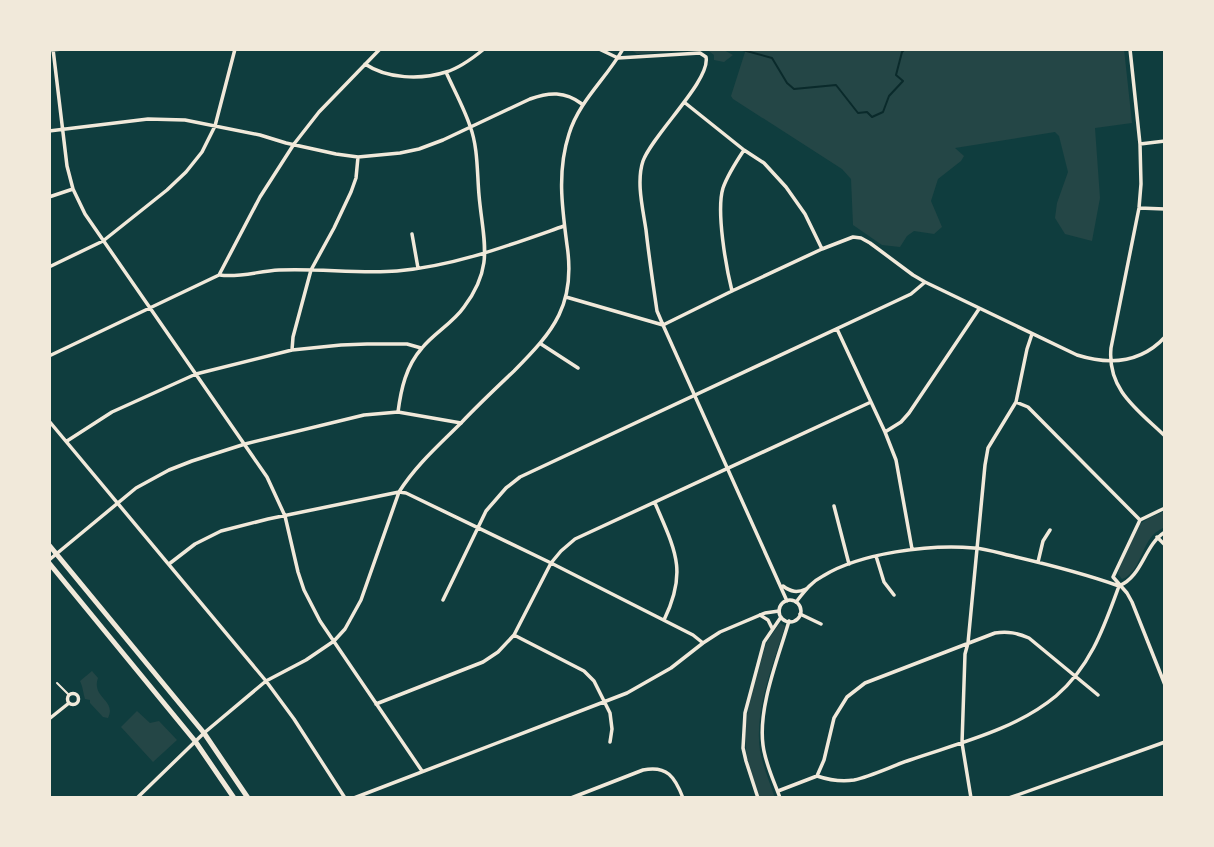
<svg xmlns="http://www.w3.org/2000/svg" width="1214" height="847" font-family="Arial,sans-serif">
<rect width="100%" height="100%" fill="#0f3d3e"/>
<path fill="#244646" d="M630 49H722L733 55 724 62 714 60V55L706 49 637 54Z
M746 49H1124L1132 123 1095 128 1100 198 1092 241 1065 234 1055 218 1057 203 1068 172 1059 136 1055 132 955 148 964 156 961 161 938 179 931 201 942 227 934 234 914 231 907 236 900 247 882 245 853 225 851 179 842 169 733 99 731 96Z
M1165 511V527C1164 527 1156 532 1155 533 1141 545 1140 573 1122 579L1118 574 1119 568 1140 524 1149 518Z
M780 623 785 626C773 665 754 710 760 751 763 767 770 783 775 798H760C756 786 751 774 748 761 739 722 755 684 765 647L768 640Z
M92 671 98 678C91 698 117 700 108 718L103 717 90 703V700L85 699C83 693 83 687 80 681Z
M137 711 150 723 159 721 177 740 153 762 121 727Z"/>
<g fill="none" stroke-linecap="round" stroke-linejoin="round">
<path stroke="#0a2a2b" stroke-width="2" d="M739 49 772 58 787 83 794 89 836 85 858 113 867 112 872 117 883 112 889 96 903 81 896 75 902 52 905 49"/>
<path stroke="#f1e9da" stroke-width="2" d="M57 683 69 695"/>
<path stroke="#f1e9da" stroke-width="3.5" d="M53 49 67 166 73 189 85 214 267 477 285 516 298 572 304 590 320 621 422 771
M599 49 618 58 700 53 706 57C711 80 653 134 643 161 636 182 643 209 646 230 649 257 653 284 657 311L663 325 732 291 822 249 853 237 861 238 870 243 913 275 925 282 1077 355C1109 365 1140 364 1165 337
M1130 49 1140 144 1141 184 1139 208 1111 348C1107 390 1138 410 1165 436
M49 50 63 49
M365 64C387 79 421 80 446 72 460 68 473 58 484 49
M684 102 744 150 764 163 786 187 805 214 822 249
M49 131 148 119 185 120 260 135 286 143 336 154 358 157 400 153 419 149 443 140 530 99C549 92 565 91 582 104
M1140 144 1165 141
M49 197 73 189
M1139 208 1165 209
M412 234 418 268
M49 267 103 241 167 190 186 172 202 152 215 126 235 49
M220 275C238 278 259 271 279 270 318 268 358 274 397 271 455 266 510 245 564 226
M732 291C726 267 716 211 723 188 728 174 736 162 744 150
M837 329 885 432 896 460 912 549
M541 344 578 368
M292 350 293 337 311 270 334 228 351 192 356 178 358 157
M49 356 219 275 260 197 294 144 319 112 380 49
M1016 402 1028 407 1140 520
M398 412C401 389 406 366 422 348 434 333 453 323 464 307 495 266 483 241 479 195 477 172 478 147 470 126 464 108 454 90 446 72
M49 421 266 681 294 719 345 798
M885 432 901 422 909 413 979 309
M67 441 112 412 196 374 292 350 341 345 367 344H407L421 348
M655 503C675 550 688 571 664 620
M834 506 849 564
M1165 508 1140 520 1113 577 1127 593 1132 602 1165 685
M1157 537 1165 545
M876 556 884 582 894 595
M1038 562 1043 541 1050 530
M169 564 195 544 221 531 268 519 399 492 406 493 551 563 693 635 703 643
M443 600 486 511 506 488 520 477 911 294 924 283
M796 602C804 592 811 582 823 576 860 553 930 544 974 548 988 549 1002 554 1016 557 1050 565 1085 574 1119 586 1143 576 1144 545 1165 532
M800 614 821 624
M514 635 584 671 594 681 610 713 612 729 610 742
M67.5 699a5.5 5.5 0 1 1 11 0a5.5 5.5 0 1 1-11 0Z
M376 704 483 662 498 652 514 635 551 563 561 551 575 539 871 402
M49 719 69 703
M817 776 824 760 834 718 847 697 865 683 995 633C1008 631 1017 633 1029 638L1098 695
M778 791 817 776C829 780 842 782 854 780 872 776 892 766 910 760 959 743 1015 730 1056 696 1091 666 1104 627 1119 586
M137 798 204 733 266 681 306 660 334 641 345 629 361 600 399 492C416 465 439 445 461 423
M354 798 627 693 671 668 703 643 720 632 765 613 779 611
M571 798 643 770C667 765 675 777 683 798
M971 798 962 743 965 654 968 643 985 465 988 448 1016 402 1027 349 1032 334
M1009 798 1165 742"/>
<path stroke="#f1e9da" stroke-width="3.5" d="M566 297 663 325 787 601
M49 560 136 488 169 470 192 461 245 444 364 415 398 412 461 423C478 405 496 388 514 371 554 331 576 304 567 245 562 207 557 171 569 134 579 101 606 79 623 49
M783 586C791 592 797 593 806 589
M779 611a11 11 0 1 1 22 0a11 11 0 1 1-22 0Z
M760 615 768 620 772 628
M758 798 746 761 743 748 745 713 764 642 781 617
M780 798C774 781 765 763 763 745 758 707 778 659 789 621"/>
<path stroke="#f1e9da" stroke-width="5" d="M49 545 204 733 248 798
M49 563 195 741 234 798"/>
</g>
<rect width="1214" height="847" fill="none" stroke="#f1e9da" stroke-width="102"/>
</svg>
